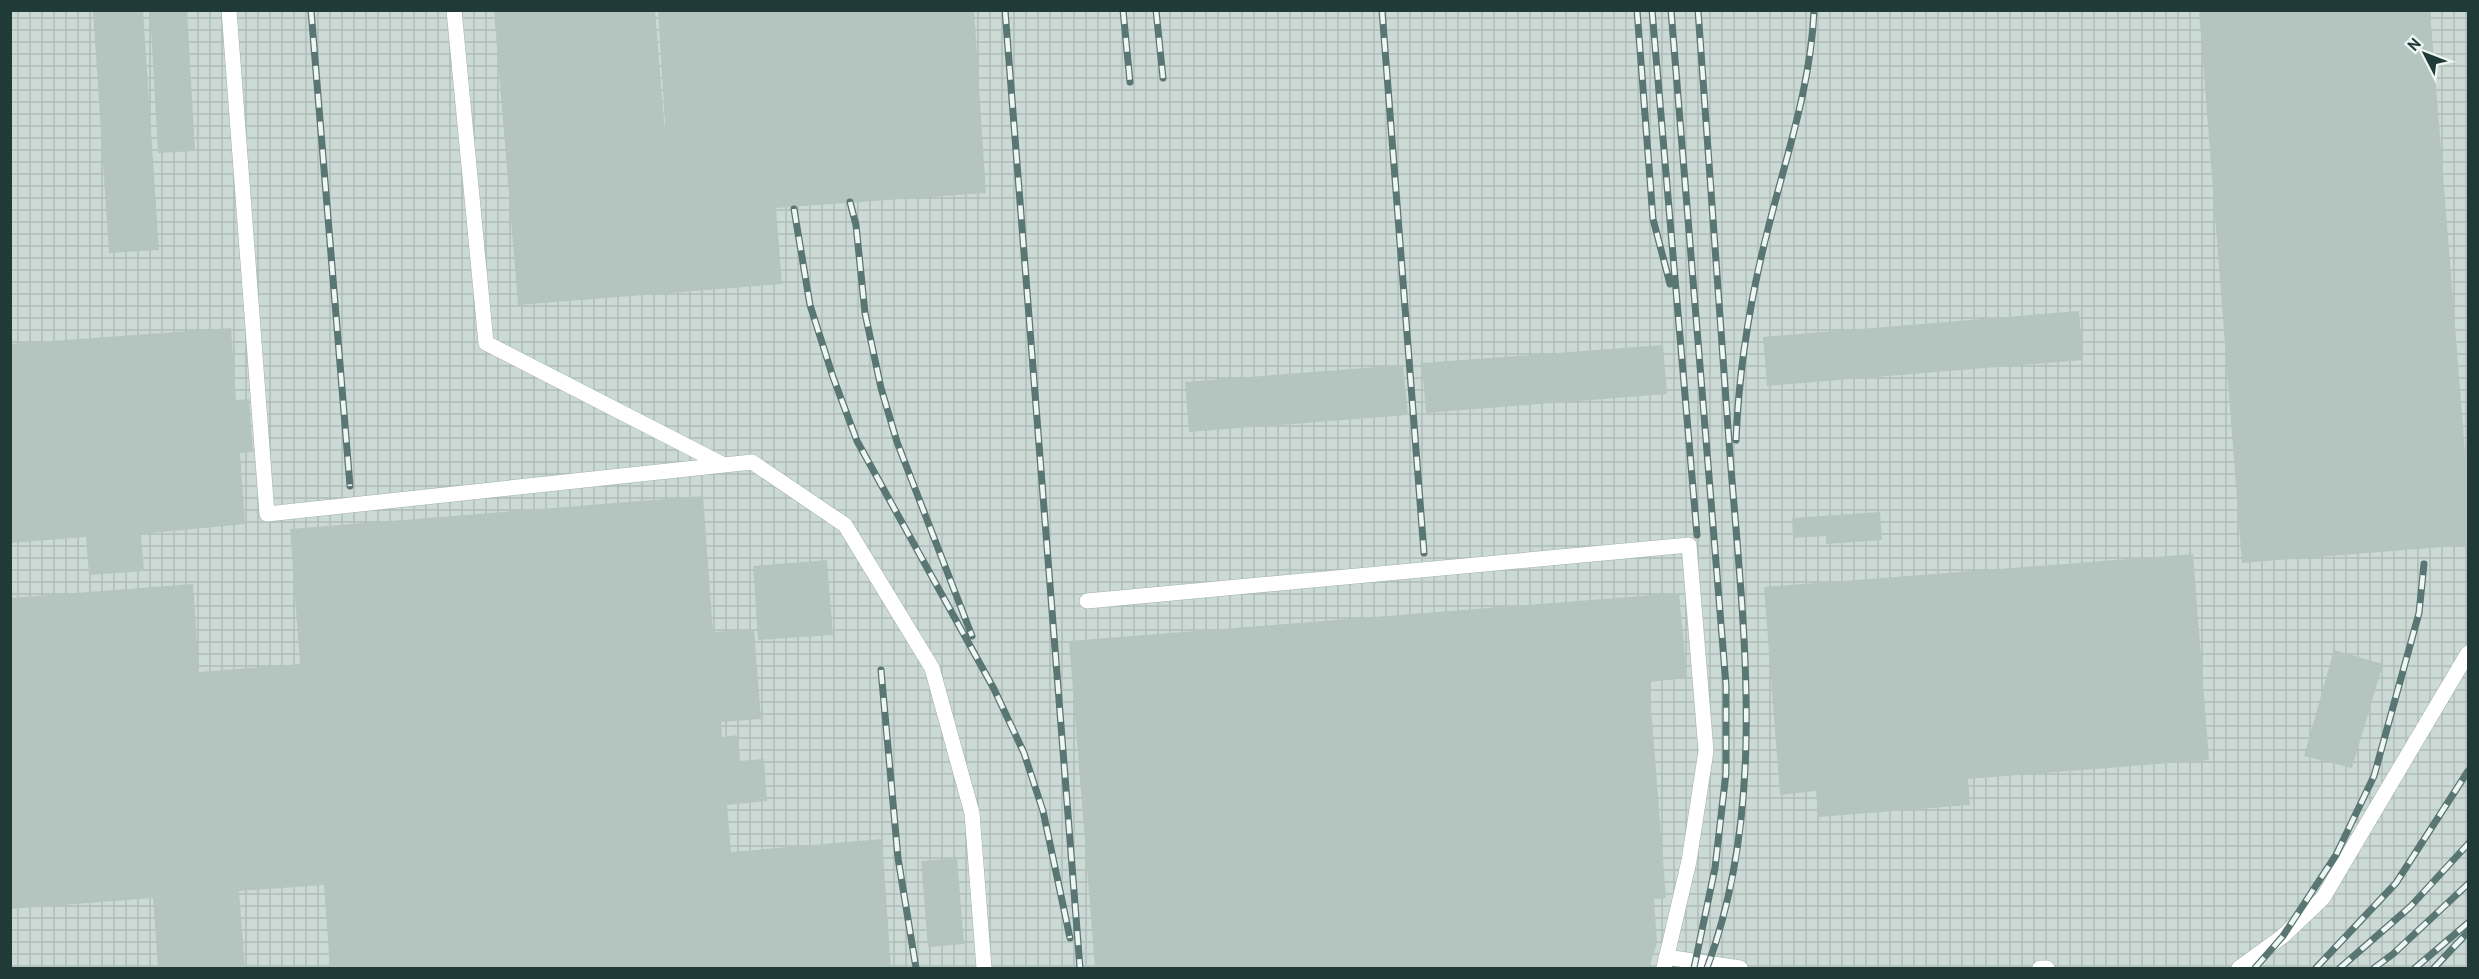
<svg xmlns="http://www.w3.org/2000/svg" width="2479" height="979" font-family="'PT Sans',sans-serif">
<defs>
<pattern id="industrial-grid" width="8" height="8" patternUnits="userSpaceOnUse" patternTransform="scale(1.5)"><rect width="8" height="8" fill="#ccdad6"/><path d="M0 4h8M4 0v8" fill="none" stroke="#afbcb8"/></pattern>
</defs>
<rect width="100%" height="100%" fill="#deeae7"/>
<path fill="url(#industrial-grid)" d="M11 11H2468V968H11Z"/>
<path fill="#b4c5c0" d="M93 10H143L159 250 109 253Z
M150 10H187L195 151 158 153Z
M494 10H655L667 157 658 10H974L986 193 776 208 782 284 518 305Z
M2199 10H2430L2468 490V545L2242 563Z
M2079 311 2083 360 1767 386 1763 337Z
M231 328 236 400 249 399 253 452 240 453 245 524 141 534 144 571 89 575 86 537 10 543V344Z
M1663 345 1667 394 1426 413 1422 363Z
M1403 365 1408 415 1189 432 1185 382Z
M703 496 713 632 754 629 761 719 721 722 722 737 738 735 740 761 764 759 767 801 727 805 731 852 882 839 891 968H330L324 885 239 891 245 968H158L153 898 10 909V598L193 584 199 672 300 664 290 529Z
M1880 512 1882 540 1826 544V536L1793 538 1792 518Z
M2193 554 2209 760 1968 779 1970 805 1818 817 1816 791 1780 795 1764 587Z
M827 560 833 635 758 640 753 566Z
M1679 593 1687 678 1649 682 1666 898 1654 899 1657 943 1649 968H1095L1069 641Z
M2334 650 2383 664 2352 768 2304 756Z
M957 858 964 944 928 947 921 861Z"/>
<g fill="none" stroke-linecap="round" stroke-linejoin="round">
<defs>
<path id="service" d="M229 10 267 514 752 462 845 525 932 668 972 813 984 968
M454 10 486 343 724 465
M1087 601 1689 545 1706 751 1689 861 1664 968
M1666 957 1740 968
M2040 968H2047
M2239 968 2283 936 2323 898 2468 653"/>
</defs>
<use href="#service" stroke="#a1b2af" stroke-width="16"/>
<use href="#service" stroke="#fff" stroke-width="15"/>
<defs>
<path id="rail" d="M311 10 350 486
M1005 10 1080 968
M1123 10 1130 82
M1156 10 1163 78
M1382 10 1424 553
M1637 10 1653 219 1670 284
M1652 10 1697 535
M1671 10 1726 685V773L1715 868 1694 968
M1698 10C1709 159 1719 307 1730 455 1743 626 1768 804 1707 968
M850 202 856 225 865 313 881 388 897 442 972 636
M794 209 810 305 833 377 857 441 994 689 1024 753 1043 811 1070 938
M1736 440C1739 368 1750 299 1768 229 1786 157 1811 85 1814 10
M881 670 898 858 916 968
M2255 968 2283 936 2336 855 2374 776 2419 613 2424 564
M2316 968 2396 883 2468 771
M2340 968 2410 907 2468 844
M2374 968 2393 954 2468 884
M2415 968 2468 923
M2434 968 2468 932"/>
</defs>
<use href="#rail" stroke="#597673" stroke-width="7"/>
<use href="#rail" stroke="#eff7f4" stroke-width="4.5" stroke-dasharray="14" stroke-linecap="butt"/>
</g>
<rect width="2479" height="979" fill="none" stroke="#1f3a37" stroke-width="24"/>
<g transform="translate(2425 54) rotate(312)" stroke="#eff7f4" stroke-width="4.5" paint-order="stroke">
<path d="M0-4.5L10 22L0 15L-10 22Z" fill="#1f3a37"/>
<text y="-9" font-size="16" font-weight="bold" text-anchor="middle" fill="#1f3a37">N</text>
</g>
</svg>
